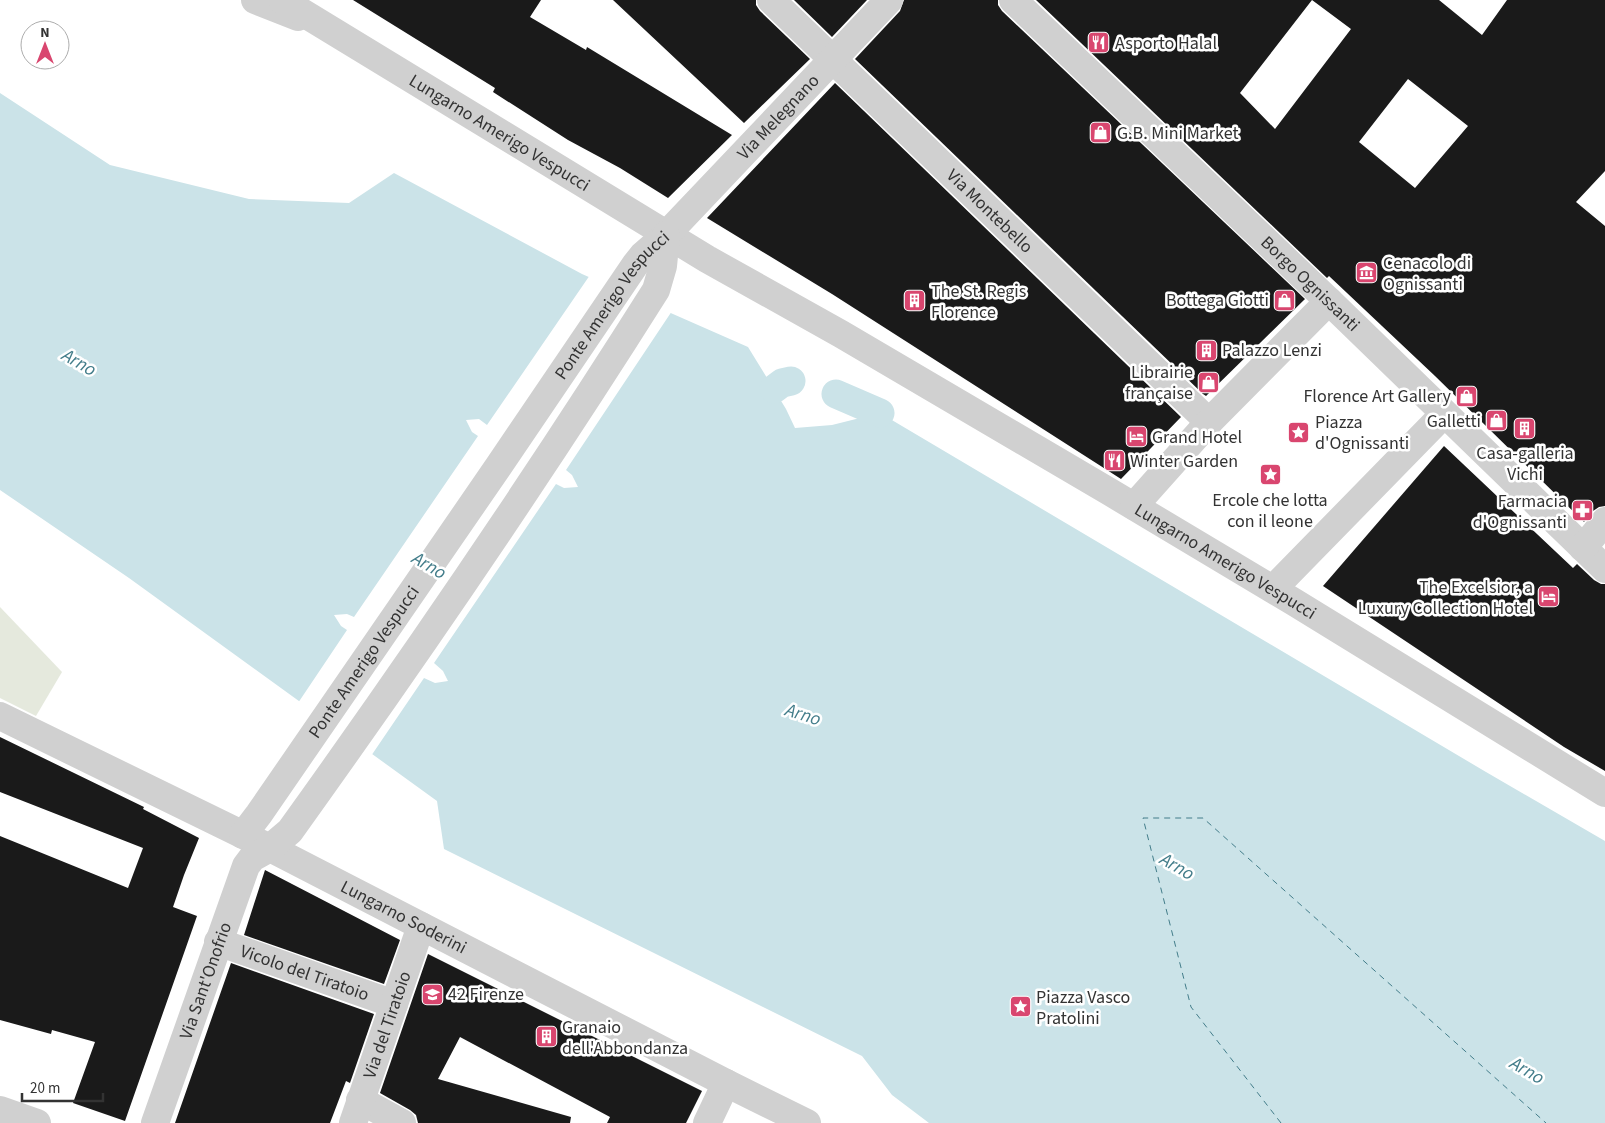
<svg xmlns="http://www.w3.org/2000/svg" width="1605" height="1123" font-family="'Source Sans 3',sans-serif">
<rect width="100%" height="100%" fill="#fff"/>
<path fill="#e5e9dd" d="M0 607 62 672 36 716 0 698Z"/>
<path fill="#cbe3e8" d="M0 93 110 165 249 199 349 203 394 173 582 274 748 347 786 409 795 428 832 425 880 413 1486 772 1605 841V1123H929L892 1095 862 1056 444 849 437 801 129 578 0 490Z"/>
<path fill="#fff" d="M590 275 672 311 566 470 572 475 578 487 564 488 556 484 434 663 443 671 448 681 435 683 424 678 371 756 298 703 347 630 341 626 334 615 347 614 354 617 478 436 472 432 466 420 479 419 487 425Z"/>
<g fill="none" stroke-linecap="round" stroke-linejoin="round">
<path stroke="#cbe3e8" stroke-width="29" d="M774 389 782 383 791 381
M836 394 880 413"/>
<path stroke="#437d8a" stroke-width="1" stroke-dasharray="6 5" stroke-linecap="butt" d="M1281 1123 1191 1007 1143 818H1203L1546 1123"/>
</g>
<path fill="#1a1a1a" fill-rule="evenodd" d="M353 0H541L530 17 586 50 587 47 732 135 668 198 620 168 568 140 493 92 495 88Z
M613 0H756V5L760 11 810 59 744 123Z
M794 0H867L832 37Z
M904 0H998V5L1002 11 1305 299 1206 396 1203 394 855 59 900 11Z
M1036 0H1312L1240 93 1275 129 1351 29 1312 0H1439L1482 35 1507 0H1605V171L1576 202 1605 226V506L1599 507 1593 511 1584 522 1435 376 1329 276 1327 278ZM1408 79 1468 126 1415 188 1359 142Z
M835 83 1181 417 1121 479 832 294 707 218Z
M1444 446 1573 568 1577 564 1594 580 1601 584H1605V771L1564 747 1323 586Z
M0 737 144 807 143 809 199 838 184 875 173 907 197 916 125 1121 73 1103 95 1042 52 1030 51 1034 0 1020V836L128 888 143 848 0 792Z
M265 870 400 940 384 984 244 935Z
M428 954 702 1091 686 1123H607L610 1117 460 1037 438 1079 571 1117 570 1123H418L416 1115 410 1110 380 1093Z
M231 963 374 1014 350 1083 346 1081 330 1123H175Z"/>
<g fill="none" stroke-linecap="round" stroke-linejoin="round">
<g stroke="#d0d0d0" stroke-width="28">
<path d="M255 0 298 17"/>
<path id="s1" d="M282 0 707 259 841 334 1110 492 1294 602 1605 793"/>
<path id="s2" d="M771 0 1209 422"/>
<path id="s3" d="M1013 0 1333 305 1605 569"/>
<path d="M1134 506 1209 422 1329 301"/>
<path d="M1583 548 1605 521"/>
<path d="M1273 589 1444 414"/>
<path id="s4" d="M0 716 270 848 726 1083 807 1123"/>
<path id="s5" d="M243 835 259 814 498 467 635 265 643 255 666 235 889 0"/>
<path id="s6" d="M218 942 394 1004"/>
<path d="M360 1100 402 1123"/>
<path d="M0 1110 37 1123"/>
<path id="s7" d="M155 1123 246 866 252 858 270 848 290 831C417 654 540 474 656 290L663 266 666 235"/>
<path id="s8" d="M353 1123 421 926"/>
<path d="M707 1123 726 1083"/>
</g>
</g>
<defs>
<symbol id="restaurant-square" viewBox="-11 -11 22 22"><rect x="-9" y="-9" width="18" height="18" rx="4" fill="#d9466f" stroke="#fff"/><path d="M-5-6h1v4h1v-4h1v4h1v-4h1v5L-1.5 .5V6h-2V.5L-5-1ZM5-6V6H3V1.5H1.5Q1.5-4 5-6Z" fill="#fff"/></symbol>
<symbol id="shop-square" viewBox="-11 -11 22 22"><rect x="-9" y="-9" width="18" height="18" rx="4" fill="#d9466f" stroke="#fff"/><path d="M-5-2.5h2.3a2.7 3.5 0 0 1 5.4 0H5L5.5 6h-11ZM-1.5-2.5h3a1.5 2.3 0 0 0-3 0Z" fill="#fff"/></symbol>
<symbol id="museum-square" viewBox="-11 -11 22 22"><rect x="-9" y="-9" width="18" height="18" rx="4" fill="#d9466f" stroke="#fff"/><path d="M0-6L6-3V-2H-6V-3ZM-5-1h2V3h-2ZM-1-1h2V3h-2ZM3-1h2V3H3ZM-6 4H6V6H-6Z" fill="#fff"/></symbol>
<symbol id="building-square" viewBox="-11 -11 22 22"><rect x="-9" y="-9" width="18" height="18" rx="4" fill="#d9466f" stroke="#fff"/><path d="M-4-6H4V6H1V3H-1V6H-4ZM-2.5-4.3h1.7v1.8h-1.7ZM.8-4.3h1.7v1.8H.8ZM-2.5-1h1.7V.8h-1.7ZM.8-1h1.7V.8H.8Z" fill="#fff"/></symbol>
<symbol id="sight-square" viewBox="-11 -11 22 22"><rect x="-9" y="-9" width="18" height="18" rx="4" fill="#d9466f" stroke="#fff"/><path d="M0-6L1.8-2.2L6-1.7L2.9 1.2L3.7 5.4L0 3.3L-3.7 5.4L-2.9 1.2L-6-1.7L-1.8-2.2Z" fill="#fff"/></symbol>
<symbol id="hotel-square" viewBox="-11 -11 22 22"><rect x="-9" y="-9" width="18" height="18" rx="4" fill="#d9466f" stroke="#fff"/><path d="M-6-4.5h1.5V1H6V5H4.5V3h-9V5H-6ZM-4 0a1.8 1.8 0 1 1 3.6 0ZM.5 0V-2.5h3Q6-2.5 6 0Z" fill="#fff"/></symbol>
<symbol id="pharmacy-square" viewBox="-11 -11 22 22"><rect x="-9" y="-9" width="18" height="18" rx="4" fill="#d9466f" stroke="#fff"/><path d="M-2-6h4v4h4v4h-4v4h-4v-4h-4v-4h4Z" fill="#fff"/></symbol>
<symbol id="school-square" viewBox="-11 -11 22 22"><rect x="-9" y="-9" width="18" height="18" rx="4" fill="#d9466f" stroke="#fff"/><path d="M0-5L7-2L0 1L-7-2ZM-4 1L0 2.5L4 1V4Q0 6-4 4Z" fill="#fff"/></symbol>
</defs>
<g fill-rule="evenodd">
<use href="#restaurant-square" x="1086" y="30" width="25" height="25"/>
<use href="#shop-square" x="1088" y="120" width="25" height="25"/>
<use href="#museum-square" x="1354" y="260" width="25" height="25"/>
<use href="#shop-square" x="1272" y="288" width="25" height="25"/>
<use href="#building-square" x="902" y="288" width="25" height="25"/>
<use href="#building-square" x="1194" y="338" width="25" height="25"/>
<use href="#shop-square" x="1196" y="370" width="25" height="25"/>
<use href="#shop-square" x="1454" y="384" width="25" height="25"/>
<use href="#shop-square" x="1484" y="408" width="25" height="25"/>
<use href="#building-square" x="1512" y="416" width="25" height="25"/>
<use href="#sight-square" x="1286" y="420" width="25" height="25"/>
<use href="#hotel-square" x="1124" y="424" width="25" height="25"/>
<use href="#restaurant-square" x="1102" y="448" width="25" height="25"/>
<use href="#sight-square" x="1258" y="462" width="25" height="25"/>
<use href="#pharmacy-square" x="1570" y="498" width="25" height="25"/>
<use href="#hotel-square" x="1536" y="584" width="25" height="25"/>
<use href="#school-square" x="420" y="982" width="25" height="25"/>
<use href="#sight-square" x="1008" y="994" width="25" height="25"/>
<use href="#building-square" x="534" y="1024" width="25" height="25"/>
</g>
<g text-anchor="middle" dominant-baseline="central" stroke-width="5" stroke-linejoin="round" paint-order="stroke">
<g font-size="18" fill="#333" stroke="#fff" text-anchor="start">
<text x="1115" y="43">Asporto Halal</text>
<text x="1117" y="133">G.B. Mini Market</text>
<text x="1383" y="263">Cenacolo di<tspan x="1383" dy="21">Ognissanti</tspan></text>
<text x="931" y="291">The St. Regis<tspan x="931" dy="21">Florence</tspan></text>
<text x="1269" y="300" text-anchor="end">Bottega Giotti</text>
<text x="1222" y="350">Palazzo Lenzi</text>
<text x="1193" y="372" text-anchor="end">Librairie<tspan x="1193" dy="21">française</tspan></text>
<text x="1451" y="396" text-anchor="end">Florence Art Gallery</text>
<text x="1481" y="421" text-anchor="end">Galletti</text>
<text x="1315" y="422">Piazza<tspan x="1315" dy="21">d'Ognissanti</tspan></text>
<text x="1152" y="437">Grand Hotel</text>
<text x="1525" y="453" text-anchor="middle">Casa-galleria<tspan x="1525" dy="21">Vichi</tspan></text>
<text x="1130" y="461">Winter Garden</text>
<text x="1270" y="500" text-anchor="middle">Ercole che lotta<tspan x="1270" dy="21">con il leone</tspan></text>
<text x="1567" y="501" text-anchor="end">Farmacia<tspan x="1567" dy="21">d'Ognissanti</tspan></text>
<text x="1533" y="587" text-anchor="end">The Excelsior, a<tspan x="1533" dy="21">Luxury Collection Hotel</tspan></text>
<text x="448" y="994">42 Firenze</text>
<text x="1036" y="997">Piazza Vasco<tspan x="1036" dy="21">Pratolini</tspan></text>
<text x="562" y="1027">Granaio<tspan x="562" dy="21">dell'Abbondanza</tspan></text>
</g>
<g font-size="18" fill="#333" stroke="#fff">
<text stroke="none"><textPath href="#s5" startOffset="898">Via Melegnano</textPath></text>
<text stroke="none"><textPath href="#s1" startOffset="255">Lungarno Amerigo Vespucci</textPath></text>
<text stroke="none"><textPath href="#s2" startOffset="304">Via Montebello</textPath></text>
<text stroke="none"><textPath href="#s3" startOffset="411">Borgo Ognissanti</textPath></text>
<text stroke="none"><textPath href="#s5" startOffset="646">Ponte Amerigo Vespucci</textPath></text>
<text stroke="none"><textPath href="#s1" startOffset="1098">Lungarno Amerigo Vespucci</textPath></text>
<text stroke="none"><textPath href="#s5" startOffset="211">Ponte Amerigo Vespucci</textPath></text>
<text stroke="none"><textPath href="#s4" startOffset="451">Lungarno Soderini</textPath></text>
<text stroke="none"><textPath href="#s6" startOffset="92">Vicolo del Tiratoio</textPath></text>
<text stroke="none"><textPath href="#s7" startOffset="151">Via Sant'Onofrio</textPath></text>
<text stroke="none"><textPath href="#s8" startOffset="104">Via del Tiratoio</textPath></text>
</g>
<g font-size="19" font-style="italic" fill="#437d8a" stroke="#fff">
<text transform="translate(79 363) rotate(30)">Arno</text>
<text transform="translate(429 566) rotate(30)">Arno</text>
<text transform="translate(803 715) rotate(17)">Arno</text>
<text transform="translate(1177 867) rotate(30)">Arno</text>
<text transform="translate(1527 1071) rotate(30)">Arno</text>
</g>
</g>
<g transform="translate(45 45)"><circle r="24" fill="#ffffff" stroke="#adadad"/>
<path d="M0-4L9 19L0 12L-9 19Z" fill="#d9466f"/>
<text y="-8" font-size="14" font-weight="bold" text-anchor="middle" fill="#333333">N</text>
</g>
<path d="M22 1093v8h81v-8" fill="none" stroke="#333333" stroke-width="2.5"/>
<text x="30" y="1093" font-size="15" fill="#333333" stroke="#ffffff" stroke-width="4" paint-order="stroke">20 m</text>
</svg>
